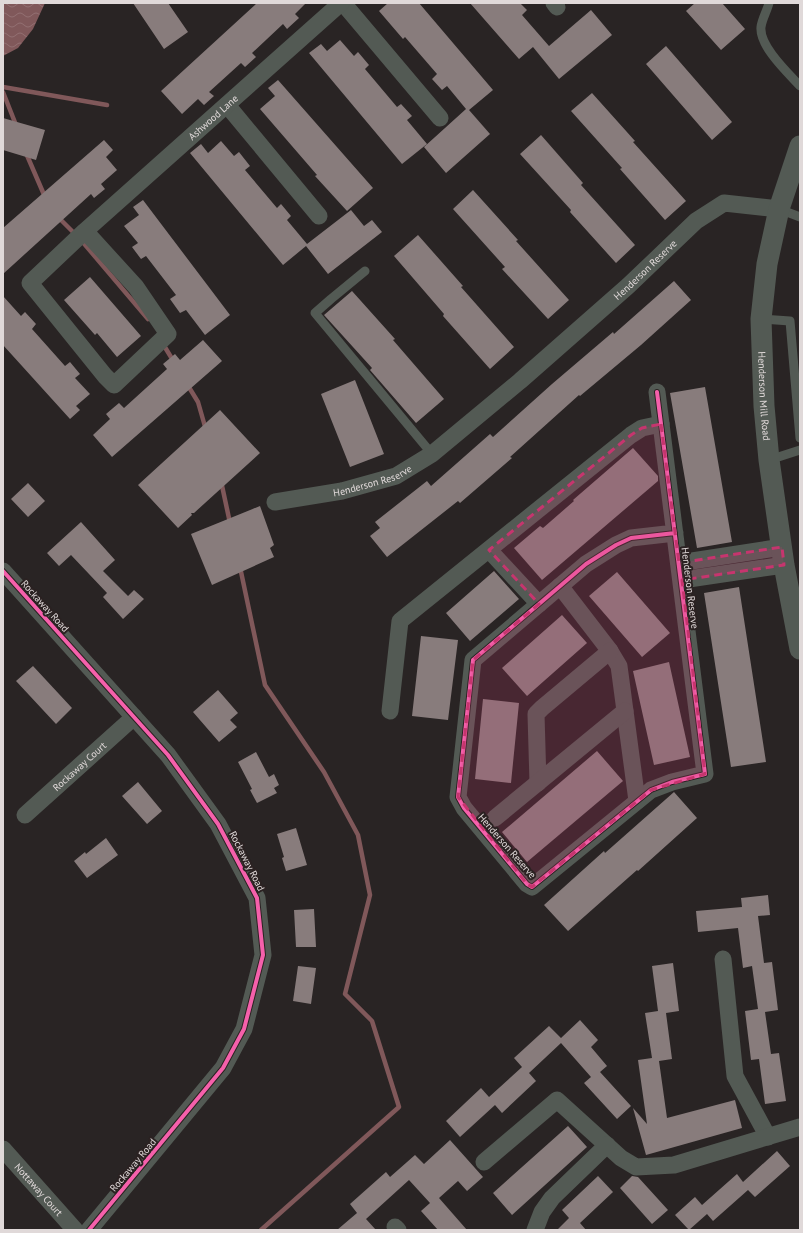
<svg xmlns="http://www.w3.org/2000/svg" width="803" height="1233" font-family="'PT Sans',sans-serif">
<defs>
<pattern id="water-waves" width="16" height="10" patternUnits="userSpaceOnUse"><rect width="16" height="10" fill="#80585a"/><path d="M0 5q4-4 8 0t8 0" fill="none" stroke="#926f71"/></pattern>
</defs>
<rect width="100%" height="100%" fill="#292424"/>
<path fill="url(#water-waves)" d="M3 3H45L33 29 18 48 3 56Z"/>
<g fill="none" stroke-linecap="round" stroke-linejoin="round">
<path stroke="#80585a" stroke-width="4.5" d="M3 87 107 105
M3 92 16 125
M26 153 45 197
M58 217 81 240 148 319
M163 344 174 362
M187 384 198 402 206 430
M221 481 230 523
M240 567 265 685 324 772 358 835 370 895 345 994 372 1021 399 1107 261 1230"/>
</g>
<path fill="#887c7c" d="M133 3H168L188 32 164 49Z
M257 3H306L295 14 299 18 287 29 283 24 252 53 256 57 245 67 241 63 209 92 214 96 204 105 198 99 182 114 161 91Z
M388 3H419L493 90 469 110 490 134 446 173 424 147 466 109 447 86 442 90 432 79 437 74 405 37 403 39 379 11Z
M470 3H520L527 10 522 15 549 46 591 10 612 35 559 79 533 47 519 59Z
M695 3H722L745 29 721 50 686 11Z
M340 40 354 56 358 52 369 65 365 69 397 107 401 104 412 116 407 120 427 144 402 164 309 53 321 44 327 51Z
M666 46 732 122 712 140 646 64Z
M278 80 373 188 347 211 315 176 317 175 260 109 275 96 268 88Z
M592 93 635 141 633 142 686 201 665 220 620 169 622 168 571 111Z
M3 118 45 130 36 160 3 150Z
M541 135 583 183 581 185 635 245 616 263 570 212 571 210 520 154Z
M104 140 113 150 106 157 117 170 101 184 105 189 94 198 91 194 3 274V228Z
M221 141 234 156 239 152 250 166 245 170 277 208 281 204 291 216 287 220 307 244 351 210 364 226 372 220 382 232 328 274 306 246 283 265 190 153 201 144 208 153Z
M473 190 518 240 516 241 569 300 548 319 502 269 505 267 453 209Z
M143 200 230 315 205 335 186 310 180 313 170 299 176 295 146 256 141 259 132 247 138 243 124 226 139 215 133 207Z
M418 235 463 286 461 287 514 347 490 369 443 316 444 314 394 256Z
M90 277 141 336 117 357 97 333 95 335 64 300Z
M674 281 691 300 641 345 580 396 579 395 510 457 512 458 460 503 458 501 387 557 370 536 380 528 375 522 427 481 431 486 490 434 493 437 552 384 613 332 614 334Z
M352 291 395 339 393 340 444 399 416 423 370 370 372 368 324 315Z
M3 296 21 316 25 312 36 324 32 329 65 366 70 362 80 374 75 378 90 394 76 406 80 410 70 419 3 345Z
M203 340 222 361 112 457 93 435 110 419 106 414 119 403 124 408 167 369 163 364 175 354 180 360Z
M355 380 384 454 350 467 321 394Z
M705 387 732 542 697 548 670 393Z
M220 410 260 453 194 513H191L192 515 178 528 138 485Z
M633 448 658 476V481L542 580 514 548 540 526 543 528 574 501 573 500Z
M28 483 45 501 28 517 11 499Z
M260 506 274 545 270 548 274 557 212 585 191 534Z
M81 522 115 560 103 571 128 596 134 590 144 599 123 619 103 597 107 593 71 555 59 566 47 553Z
M494 571 519 599 470 641 446 613Z
M617 572 670 633 642 657 589 596Z
M739 587 766 762 731 767 704 593Z
M562 615 587 643 527 696 502 668Z
M421 636 458 640 448 720 412 716Z
M669 662 690 757 654 765 633 671Z
M33 666 72 708 56 724 16 681Z
M218 690 238 713 230 720 237 727 219 742 193 712Z
M483 699 519 703 511 783 475 779Z
M597 751 623 781 527 862 502 832Z
M256 752 269 777 274 774 279 785 274 788 277 793 257 803 250 790 252 789 238 762Z
M138 782 162 811 147 824 122 796Z
M674 792 697 818 638 871 637 870 568 931 544 905 604 851 605 853Z
M296 828 307 865 286 871 282 858 284 857 277 834Z
M106 838 118 855 87 878 74 861 85 852 86 854Z
M768 895 770 915 758 916 764 963 772 962 778 1010 765 1012 771 1054 779 1053 786 1101 765 1104 759 1059 751 1060 745 1011 758 1009 752 966 743 968 738 928 698 932 696 911 742 907 741 898Z
M314 909 316 947H296L294 910Z
M673 963 679 1011 666 1013 672 1059 659 1061 667 1118 735 1100 742 1128 646 1155 633 1108 647 1124 638 1060 652 1058 645 1013 658 1011 652 966Z
M298 966 316 968 311 1004 293 1001Z
M580 1020 598 1040 591 1047 607 1066 600 1072 631 1106 617 1119 584 1083 591 1077 561 1043 529 1073 536 1081 502 1113 495 1105 460 1137 446 1121 481 1088 489 1097 522 1067 514 1058 549 1026 561 1038Z
M568 1126 587 1147 512 1215 493 1193Z
M450 1140 483 1177 467 1191 458 1181 439 1198 467 1230H438L421 1211 430 1203 409 1180 366 1219 376 1230H337L357 1213 350 1204 386 1172 390 1177 415 1155 424 1164Z
M777 1151 790 1166 755 1197 748 1190 713 1221 707 1214 689 1230 675 1215 695 1197 702 1205 737 1174 743 1182Z
M598 1176 613 1192 580 1223 586 1230H557L569 1218 562 1210Z
M632 1176 638 1177 668 1210 652 1224 620 1188Z"/>
<g fill="none" stroke-linecap="round" stroke-linejoin="round">
<path stroke="#535a54" stroke-width="9" d="M769 3C767 11 762 19 761 27 759 46 788 73 800 86
M779 209 800 217
M365 271 331 299 315 313 432 454
M761 319 790 321 800 438
M769 460 800 450"/>
<g stroke="#535a54" stroke-width="17">
<path d="M343 3 440 118"/>
<path d="M554 3 557 7"/>
<path d="M227 105 319 216"/>
<path id="s1" d="M85 231 136 287 168 334 114 385 105 376 30 283 85 231 341 3"/>
<path d="M657 392 705 774 672 782 651 790 532 887 527 884 464 808 458 797 473 660 586 564 616 545 631 538 675 533"/>
<path id="s2" d="M275 502 342 491 396 476 432 454 520 381 628 286 696 221 724 203 779 209"/>
<path d="M489 550 539 604"/>
<path d="M679 563 782 547"/>
<path d="M3 571 168 755 218 824 257 898 263 955 244 1029 223 1068 89 1230"/>
<path d="M682 580 784 565"/>
<path d="M560 586 610 651 619 666 637 801"/>
<path d="M390 711 400 621 631 435 642 428 661 424"/>
<path d="M538 783 536 714 542 708 610 651"/>
<path id="s3" d="M25 815 134 717"/>
<path d="M495 818 625 711"/>
<path d="M723 959 735 1076 768 1137"/>
<path id="s4" d="M3 1149 75 1230"/>
<path d="M484 1162 557 1100 621 1158 636 1167 674 1165 800 1127"/>
<path d="M395 1227 398 1230"/>
<path d="M535 1230 542 1212 552 1198 607 1145"/>
</g>
<path stroke="#535a54" stroke-width="21" id="s5" d="M800 146 779 209 767 264 761 319 764 406 769 460 784 565 800 649"/>
<defs>
<path id="cycleway" d="M657 392 705 774 672 782 651 790 532 887 527 884 464 808 458 797 473 660 586 564 616 545 631 538 675 533
M3 571 168 755 218 824 257 898 263 955 244 1029 223 1068 89 1230"/>
</defs>
<use href="#cycleway" stroke="#2b2222" stroke-width="6"/>
<use href="#cycleway" stroke="#f560ab" stroke-width="4"/>
</g>
<path fill="#c6356e" fill-opacity="0.2" stroke="#c6356e" stroke-width="3" stroke-dasharray="8 5" stroke-linejoin="round" d="M661 424 679 563 782 547 784 565 682 580 705 774 651 790 532 887 527 884 458 797 473 660 539 604 489 550 631 435 642 428Z"/>
<g text-anchor="middle" dominant-baseline="central" stroke-width="4" stroke-linejoin="round" paint-order="stroke">
<g font-size="10" fill="#e0d9d9" stroke="#2b2222">
<text stroke="none"><textPath href="#s1" startOffset="586">Ashwood Lane</textPath></text>
<text stroke="none"><textPath href="#s2" startOffset="448">Henderson Reserve</textPath></text>
<text stroke="none"><textPath href="#s5" startOffset="255">Henderson Mill Road</textPath></text>
<text stroke="none"><textPath href="#s2" startOffset="100">Henderson Reserve</textPath></text>
<text transform="translate(690 588) rotate(83)">Henderson Reserve</text>
<text transform="translate(45 606) rotate(48)">Rockaway Road</text>
<text stroke="none"><textPath href="#s3" startOffset="73">Rockaway Court</textPath></text>
<text transform="translate(507 846) rotate(49)">Henderson Reserve</text>
<text transform="translate(247 861) rotate(63)">Rockaway Road</text>
<text transform="translate(133 1165) rotate(-50)">Rockaway Road</text>
<text stroke="none"><textPath href="#s4" startOffset="54">Nottaway Court</textPath></text>
</g>
</g>
<rect width="803" height="1233" fill="none" stroke="#e0d9d9" stroke-width="8"/>
</svg>
